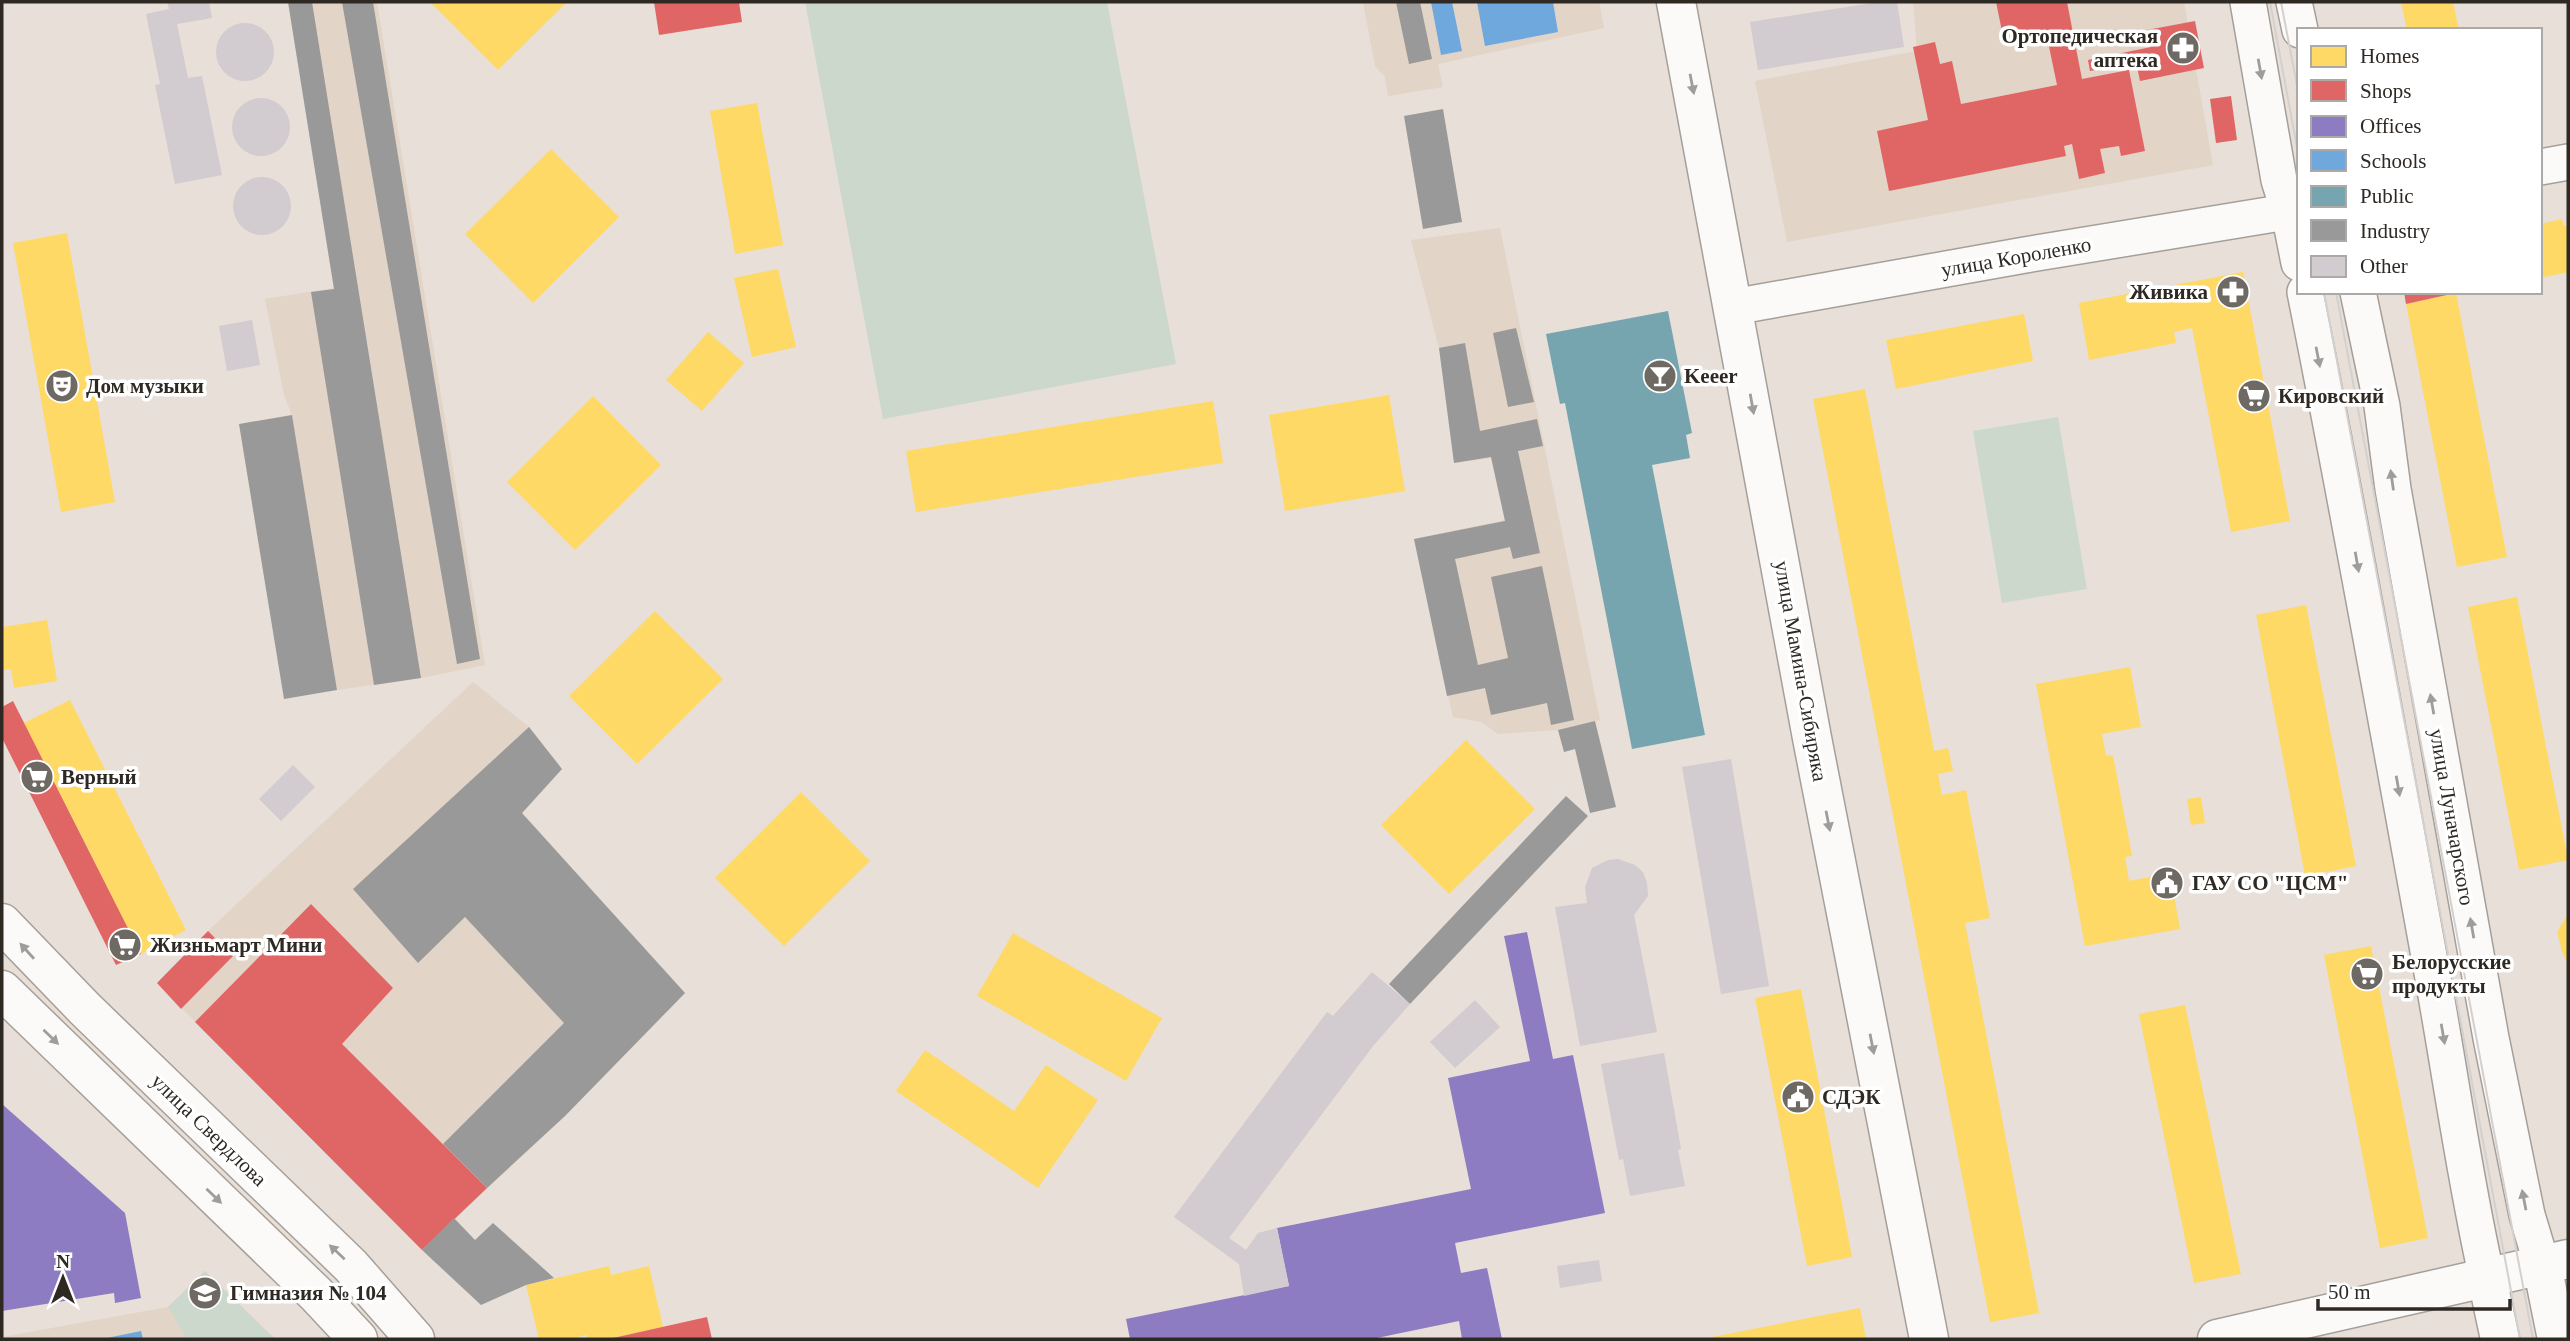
<svg xmlns="http://www.w3.org/2000/svg" width="2570" height="1341" font-family="Georgia,serif">
<rect width="100%" height="100%" fill="#e7dfd8"/>
<path fill="#e2d4c6" d="M288 2H377L485 665 421 678 337 690 292 415 284 395 265 299 334 288Z
M1363 2H1599L1604 28 1438 64 1443 87 1388 96 1385 77 1375 66Z
M1913 2H2184L2213 165 1787 242 1755 81 1917 51Z
M1500 228 1600 720 1558 730 1498 734 1481 722 1453 717 1414 539 1505 520 1491 458 1454 463 1439 348 1411 240Z
M473 682 529 727 562 769 522 814 685 993 565 1116 422 1250 157 983 208 931Z
M205 1271 275 1339H2V1337L168 1307Z"/>
<path fill="#ccd8cc" d="M805 2H1107L1176 364 883 419Z
M2058 417 2087 589 2002 603 1973 431Z
M205 1271 213 1279 275 1339H187L168 1307Z"/>
<path fill="#ffd966" d="M430 2H567L498 70Z
M2401 2H2453L2459 30H2407Z
M757 103 783 245 735 254 710 111Z
M551 149 619 217 533 303 465 234Z
M2562 219 2564 226H2568V272L2540 278V224Z
M67 233 115 502 61 512 13 243Z
M778 269 796 347 752 357 734 278Z
M2243 272 2290 521 2231 532 2192 328 2174 332 2176 343 2089 360 2079 303Z
M2456 293 2507 557 2457 567 2406 304Z
M2024 314 2033 361 1896 389 1886 340Z
M708 332 744 363 702 411 666 380Z
M1865 389 1934 751 1948 748 1953 771 1938 774 1942 795 1966 790 1990 918 1965 923 2039 1313 1990 1322 1813 399Z
M1389 395 1405 491 1285 511 1269 415Z
M593 396 661 465 575 550 507 482Z
M1213 401 1223 463 916 512 906 451Z
M2517 597 2568 860 2519 870 2468 607Z
M2306 605 2356 866 2305 876 2256 615Z
M655 611 723 679 637 764 569 696Z
M47 620 57 681 14 688 11 669 2 670V627Z
M2130 667 2141 727 2102 734 2106 756 2113 755 2132 856 2125 857 2129 881 2170 873 2180 929 2085 946 2036 684Z
M70 700 186 930 141 954 24 723Z
M1466 740 1535 809 1449 894 1381 825Z
M801 792 870 861 784 946 715 878Z
M2201 797 2205 823 2191 825 2187 799Z
M2568 914V963L2563 955 2557 932Z
M1013 933 1162 1018 1126 1081 977 996Z
M2371 946 2428 1238 2380 1248 2324 955Z
M1801 989 1852 1257 1807 1266 1755 998Z
M2185 1005 2241 1274 2194 1283 2139 1014Z
M925 1050 1014 1111 1046 1065 1098 1100 1038 1188 896 1091Z
M609 1266 611 1275 649 1266 663 1327 608 1339H587V1335L569 1339H539L526 1285Z
M1860 1308 1866 1339H1707V1338Z"/>
<path fill="#e06666" d="M654 2H739L742 22 659 35Z
M1996 2H2067L2082 79 2129 70 2145 151 2121 156 2119 146 2100 149 2105 173 2079 179 2072 144 2064 146 2066 156 1889 191 1877 131 1928 120 1913 47 1935 42 1940 64 1952 61 1961 104 2057 85 2047 37 2005 46Z
M2195 21 2204 68 2140 81 2136 62 2090 71 2088 60 2151 47 2147 30Z
M2231 96 2237 140 2216 143 2210 99Z
M2404 292H2456V293L2406 304Z
M13 701 141 954 116 965 2 738V707Z
M311 904 393 988 342 1044 487 1188 422 1250 195 1022Z
M208 931 233 956 181 1009 157 983Z
M707 1317 712 1339H613V1338Z"/>
<path fill="#8e7cc3" d="M1527 932 1553 1059 1573 1055 1605 1213 1455 1243 1461 1273 1487 1268 1502 1339H1462L1459 1321 1372 1339H1130L1126 1319 1289 1286 1277 1228 1471 1189 1448 1078 1530 1061 1504 936Z
M2 1104 125 1213 141 1298 115 1303 114 1293 2 1311Z"/>
<path fill="#6fa8dc" d="M1431 2H1452L1462 51 1441 55Z
M1477 2H1553L1558 32 1485 46Z
M141 1331 143 1339H107V1338Z"/>
<path fill="#76a5af" d="M1668 311 1692 433 1686 435 1690 458 1652 465 1705 735 1632 749 1565 403 1560 404 1546 334Z"/>
<path fill="#999" d="M288 2H312L421 678 374 685 311 292 334 289Z
M342 2H373L480 659 457 664Z
M1396 2H1420L1432 59 1409 64Z
M1443 109 1462 222 1423 229 1404 116Z
M1516 328 1534 402 1508 407 1493 333Z
M1465 343 1480 431 1537 419 1543 446 1518 451 1540 553 1513 559 1510 547 1455 559 1478 665 1508 658 1491 577 1542 566 1574 720 1551 725 1547 703 1491 715 1485 688 1447 696 1414 539 1505 521 1491 457 1454 463 1439 348Z
M292 415 337 690 284 699 239 424Z
M1595 721 1616 807 1590 813 1575 749 1564 752 1558 730Z
M529 727 562 769 522 813 685 993 565 1116 487 1188 443 1144 564 1023 465 917 418 963 353 889Z
M1566 796 1588 816 1410 1004 1389 984Z
M454 1218 475 1240 493 1223 554 1278 526 1285 481 1305 422 1250Z"/>
<path fill="#d2cbcf" d="M167 2H209L212 18 177 24 188 78 202 76 222 175 175 184 155 85 160 84 146 14 169 9Z
M1879 2H1897L1904 47 1758 70 1750 22Z
M216 52a29 29 0 1 1 58 0a29 29 0 1 1-58 0Z
M232 127a29 29 0 1 1 58 0a29 29 0 1 1-58 0Z
M233 206a29 29 0 1 1 58 0a29 29 0 1 1-58 0Z
M252 320 260 365 227 371 219 326Z
M1731 759 1769 986 1721 994 1682 767Z
M293 765 315 787 281 821 259 799Z
M1618 859 1635 865 1643 872 1647 883 1648 896 1634 915 1657 1032 1580 1046 1555 907 1587 903 1585 887 1592 868 1608 860Z
M1372 972 1410 1004 1373 1046 1229 1238 1246 1250 1258 1233 1277 1228 1289 1286 1244 1296 1239 1264 1174 1217 1327 1012 1333 1016Z
M1475 1000 1500 1027 1455 1068 1430 1042Z
M1664 1053 1681 1149 1678 1150 1685 1186 1630 1196 1623 1159 1619 1160 1601 1064Z
M1599 1260 1602 1281 1560 1288 1557 1266Z"/>
<g fill="none" stroke-linecap="round" stroke-linejoin="round">
<defs>
<path id="minor" d="M2248 2 2279 180 2289 212 2299 263
M2294 2 2300 30
M2540 167 2568 162
M2305 292C2350 516 2390 742 2431 967 2450 1071 2464 1176 2487 1278
M2358 292 2382 406 2393 489 2491 1038 2527 1215 2542 1265
M1733 307 2025 255 2299 210"/>
<path id="major" d="M1676 2 1812 738 1929 1339
M2 923 85 1009 351 1266 415 1339
M2 990 316 1294 358 1339
M2542 1265 2557 1339
M2487 1278 2500 1339
M2217 1339 2568 1259"/>
</defs>
<use href="#minor" stroke="#a59f9a" stroke-width="38"/>
<use href="#major" stroke="#a59f9a" stroke-width="41"/>
<use href="#minor" stroke="#fbfaf9" stroke-width="35"/>
<use href="#major" stroke="#fbfaf9" stroke-width="38"/>
<path stroke="#d3d0ce" stroke-width="2" d="M2270 2 2299 158
M2281 2 2299 96
M2324 292 2520 1339
M2336 292 2533 1339"/>
</g>
<defs><path id="oneway-solid" d="M-6-.8H1V-3.2L6.5 0L1 3.2V.8H-6Z" transform="scale(1.75)"/></defs>
<g fill="#9f9c99">
<use href="#oneway-solid" transform="translate(2260 69) rotate(80)"/>
<use href="#oneway-solid" transform="translate(1692 84) rotate(79)"/>
<use href="#oneway-solid" transform="translate(2318 357) rotate(79)"/>
<use href="#oneway-solid" transform="translate(1752 404) rotate(80)"/>
<use href="#oneway-solid" transform="translate(2392 480) rotate(-98)"/>
<use href="#oneway-solid" transform="translate(2357 562) rotate(80)"/>
<use href="#oneway-solid" transform="translate(2432 704) rotate(-100)"/>
<use href="#oneway-solid" transform="translate(2398 786) rotate(80)"/>
<use href="#oneway-solid" transform="translate(1828 821) rotate(79)"/>
<use href="#oneway-solid" transform="translate(2472 928) rotate(-100)"/>
<use href="#oneway-solid" transform="translate(27 951) rotate(-132)"/>
<use href="#oneway-solid" transform="translate(2443 1034) rotate(80)"/>
<use href="#oneway-solid" transform="translate(51 1037) rotate(44)"/>
<use href="#oneway-solid" transform="translate(1872 1044) rotate(79)"/>
<use href="#oneway-solid" transform="translate(214 1196) rotate(44)"/>
<use href="#oneway-solid" transform="translate(2524 1200) rotate(-101)"/>
<use href="#oneway-solid" transform="translate(337 1252) rotate(-137)"/>
</g>
<defs>
<symbol id="pharmacy-disc" viewBox="-11 -11 22 22"><circle r="9.5" fill="#6f6963" stroke="#fff"/><path d="M-2-6h4v4h4v4h-4v4h-4v-4h-4v-4h4Z" fill="#fff"/></symbol>
<symbol id="bar-disc" viewBox="-11 -11 22 22"><circle r="9.5" fill="#6f6963" stroke="#fff"/><path d="M-6-5H6L.8 .8V4.5H3.5V6h-7V4.5H-.8V.8Z" fill="#fff"/></symbol>
<symbol id="theatre-disc" viewBox="-11 -11 22 22"><circle r="9.5" fill="#6f6963" stroke="#fff"/><path d="M-5-5.5Q0-4 5-5.5V0Q5 5 0 6Q-5 5-5 0ZM-3.3-2.5H-1v1.5H-3.3ZM1-2.5H3.3v1.5H1ZM-2.8 1Q0 5.5 2.8 1Z" fill="#fff"/></symbol>
<symbol id="supermarket-disc" viewBox="-11 -11 22 22"><circle r="9.5" fill="#6f6963" stroke="#fff"/><path d="M-6-5.5h2.5l.6 2H6L4.5 2H-2.5L-4.4-4H-6ZM-1.5 3.2a1.3 1.3 0 1 0 .1 0ZM3 3.2a1.3 1.3 0 1 0 .1 0Z" fill="#fff"/></symbol>
<symbol id="civic-disc" viewBox="-11 -11 22 22"><circle r="9.5" fill="#6f6963" stroke="#fff"/><path d="M-.6-6.5H3V-4.5H.6V-3L4-1V1h2V6H-6V1h2V-1L-.6-3ZM-1.2 2.5V6h2.4V2.5Z" fill="#fff"/></symbol>
<symbol id="school-disc" viewBox="-11 -11 22 22"><circle r="9.5" fill="#6f6963" stroke="#fff"/><path d="M0-5L7-2L0 1L-7-2ZM-4 1L0 2.5L4 1V4Q0 6-4 4Z" fill="#fff"/></symbol>
</defs>
<g fill-rule="evenodd">
<use href="#pharmacy-disc" x="2164" y="29" width="38" height="38"/>
<use href="#pharmacy-disc" x="2214" y="273" width="38" height="38"/>
<use href="#bar-disc" x="1641" y="357" width="38" height="38"/>
<use href="#theatre-disc" x="43" y="367" width="38" height="38"/>
<use href="#supermarket-disc" x="2235" y="377" width="38" height="38"/>
<use href="#supermarket-disc" x="18" y="758" width="38" height="38"/>
<use href="#civic-disc" x="2148" y="864" width="38" height="38"/>
<use href="#supermarket-disc" x="106" y="926" width="38" height="38"/>
<use href="#supermarket-disc" x="2348" y="955" width="38" height="38"/>
<use href="#civic-disc" x="1779" y="1078" width="38" height="38"/>
<use href="#school-disc" x="186" y="1274" width="38" height="38"/>
</g>
<g text-anchor="middle" dominant-baseline="central" stroke-width="7" stroke-linejoin="round" paint-order="stroke">
<g font-size="21" font-weight="bold" fill="#2f2924" stroke="#fff" text-anchor="start">
<text x="2158" y="36" text-anchor="end">Ортопедическая<tspan x="2158" dy="24">аптека</tspan></text>
<text x="2208" y="292" text-anchor="end">Живика</text>
<text x="1684" y="376">Keeer</text>
<text x="86" y="386">Дом музыки</text>
<text x="2278" y="396">Кировский</text>
<text x="61" y="777">Верный</text>
<text x="2192" y="883">ГАУ СО "ЦСМ"</text>
<text x="150" y="945">Жизньмарт Мини</text>
<text x="2392" y="962">Белорусские<tspan x="2392" dy="24">продукты</tspan></text>
<text x="1822" y="1097">СДЭК</text>
<text x="230" y="1293">Гимназия № 104</text>
</g>
<g font-size="21" fill="#2f2924" stroke="#fff">
<text transform="translate(2016 257) rotate(-10)">улица Короленко</text>
<text transform="translate(1801 671) rotate(80)">улица Мамина-Сибиряка</text>
<text transform="translate(2452 817) rotate(80)">улица Луначарского</text>
<text transform="translate(209 1130) rotate(44)">улица Свердлова</text>
</g>
</g>
<rect width="2570" height="1341" fill="none" stroke="#2f2924" stroke-width="7"/>
<rect x="2297" y="28" width="245" height="266" fill="#ffffff" stroke="#aca9a7" stroke-width="2"/>
<rect x="2311" y="46" width="35" height="21" fill="#ffd966" stroke="#aca9a7" stroke-width="2"/>
<text x="2360" y="63" font-size="21" fill="#2f2924">Homes</text>
<rect x="2311" y="80" width="35" height="21" fill="#e06666" stroke="#aca9a7" stroke-width="2"/>
<text x="2360" y="98" font-size="21" fill="#2f2924">Shops</text>
<rect x="2311" y="116" width="35" height="21" fill="#8e7cc3" stroke="#aca9a7" stroke-width="2"/>
<text x="2360" y="133" font-size="21" fill="#2f2924">Offices</text>
<rect x="2311" y="150" width="35" height="21" fill="#6fa8dc" stroke="#aca9a7" stroke-width="2"/>
<text x="2360" y="168" font-size="21" fill="#2f2924">Schools</text>
<rect x="2311" y="186" width="35" height="21" fill="#76a5af" stroke="#aca9a7" stroke-width="2"/>
<text x="2360" y="203" font-size="21" fill="#2f2924">Public</text>
<rect x="2311" y="220" width="35" height="21" fill="#999999" stroke="#aca9a7" stroke-width="2"/>
<text x="2360" y="238" font-size="21" fill="#2f2924">Industry</text>
<rect x="2311" y="256" width="35" height="21" fill="#d2cbcf" stroke="#aca9a7" stroke-width="2"/>
<text x="2360" y="273" font-size="21" fill="#2f2924">Other</text>
<g transform="translate(63 1278)" stroke="#ffffff" stroke-width="5" paint-order="stroke">
<path d="M0-5L12 26L0 18L-12 26Z" fill="#2f2924"/>
<text y="-10" font-size="19" font-weight="bold" text-anchor="middle" fill="#2f2924">N</text>
</g>
<path d="M2318 1299v10h192v-10" fill="none" stroke="#2f2924" stroke-width="3.5"/>
<text x="2328" y="1299" font-size="21" fill="#2f2924" stroke="#ffffff" stroke-width="5" paint-order="stroke">50 m</text>
</svg>
